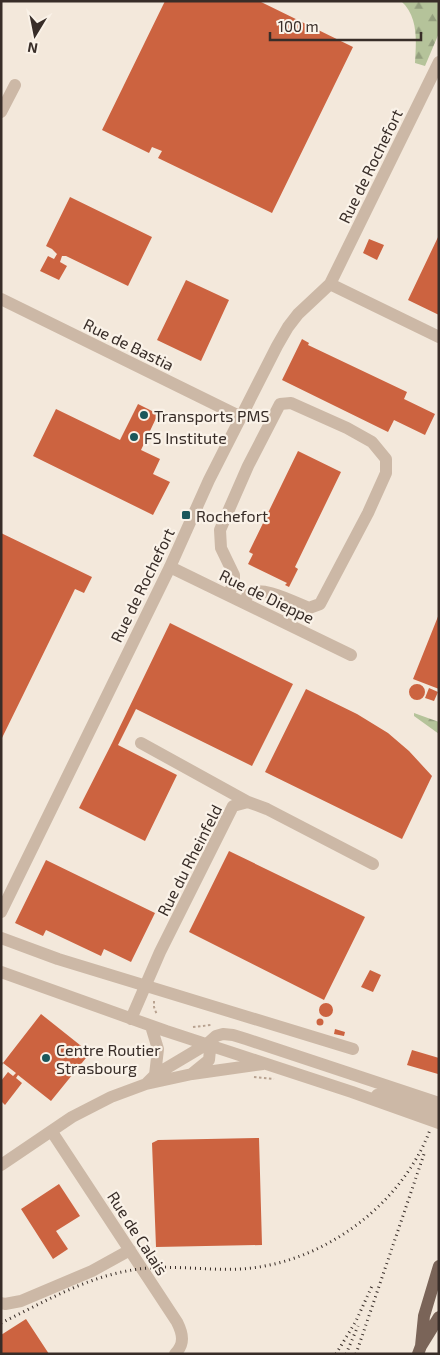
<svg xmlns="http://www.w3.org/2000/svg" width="440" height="1355" font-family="'Exo 2',sans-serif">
<defs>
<pattern id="forest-firs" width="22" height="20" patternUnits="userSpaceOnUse" patternTransform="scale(1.25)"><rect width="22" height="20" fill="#b5c39a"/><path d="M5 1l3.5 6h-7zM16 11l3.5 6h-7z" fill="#949f7e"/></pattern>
</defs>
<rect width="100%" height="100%" fill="#f3e8db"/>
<path fill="url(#forest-firs)" d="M401 1H439V33L425 66 415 63C416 42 419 17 401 1Z
M414 713 439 722V734L414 716Z"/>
<path fill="#cc6340" d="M165 1H259L353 47 272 213 158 158 162 151 152 147 149 153 102 130Z
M70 197 152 237 128 286 66 256H62L60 262 67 266 59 280 40 271 48 256 54 259 57 254 52 249 46 246Z
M439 235V315L408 300Z
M369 239 384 245 377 260 363 253Z
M186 280 229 300 201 361 157 340Z
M302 339 309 343 308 345 407 392 404 399 435 414 425 435 394 420 388 432 282 380Z
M138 404 158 414 141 450 160 459 153 474 170 482 153 515 33 456 56 409 120 440Z
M298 451 341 472 295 567 298 569 289 587 285 585 287 583 248 564 253 554 249 552Z
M1 533 92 577 84 593 75 589 1 740Z
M439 614V689L413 679Z
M170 623 293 684 252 766 136 709 118 745 177 775 145 841 79 808 112 743Z
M409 692a8 8 0 1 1 16 0a8 8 0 1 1-16 0Z
M429 688 438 692 434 701 425 698Z
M306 689 357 714 388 733 409 751 432 776 402 839 265 772Z
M229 851 365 917 324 1000 189 932Z
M46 860 155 913 131 962 104 949 101 956 46 930 43 936 15 923Z
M370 970 381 975 373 992 361 987Z
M319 1010a7 7 0 1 1 14 0a7 7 0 1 1-14 0Z
M41 1014 90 1053 51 1101 18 1075 16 1078 22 1083 5 1105 1 1101V1081L8 1072 13 1076 16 1073 3 1063Z
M316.5 1022a3.5 3.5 0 1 1 7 0a3.5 3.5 0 1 1-7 0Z
M335 1029 345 1032 344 1036 334 1034Z
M412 1050 439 1058 438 1074 407 1065Z
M259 1138 262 1245 156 1247 152 1143 158 1140Z
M59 1184 80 1216 56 1231 68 1249 53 1259 21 1209Z
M26 1319 49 1354H1V1335Z"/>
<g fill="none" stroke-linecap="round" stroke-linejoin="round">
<path stroke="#b8a290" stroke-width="2" stroke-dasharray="2.5 2.5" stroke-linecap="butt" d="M154 1001V1007L157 1015
M193 1027 211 1025
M1 1064 3 1063
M254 1077 274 1079"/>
<path stroke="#ccb8a6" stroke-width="12" d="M1 112 15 85
M330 284 439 337
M1 299 241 417
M170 567 351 655
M228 595 234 583V575L221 548 220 530 248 466 280 404 291 403 347 428 372 442 386 459V473L368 513 320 604 309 608C296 603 259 583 248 595 246 597 246 600 245 603
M141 743 248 802
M1 912 170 567 209 480 277 346 288 327 298 314 330 284 439 62
M1 938 58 959 353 1049
M1 972 166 1031 352 1092 439 1123
M131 1019 160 952 233 806 248 802 267 809 373 864
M151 1026 158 1049 155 1075
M193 1073 209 1060 210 1050 207 1044
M146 1084 155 1075 207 1044 216 1036 223 1034 233 1035 246 1039 439 1103
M377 1095 396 1098 439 1112
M52 1132 177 1322C183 1334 185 1344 175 1354
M1 1165 72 1117 111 1097 146 1084 192 1074 263 1064
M1 1303 5 1304 21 1301 92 1271 130 1250"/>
<path stroke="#7a6458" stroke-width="12" d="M421 1346 439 1317
M418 1354 421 1346 424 1316 439 1266"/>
<path stroke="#382d28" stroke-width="3" stroke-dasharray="1 4" stroke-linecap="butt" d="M1 1323C42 1303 83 1279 127 1271 165 1263 203 1271 241 1269 322 1264 401 1206 430 1130
M336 1354 356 1321 372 1286
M346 1354 358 1326
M356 1354 424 1154"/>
</g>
<g fill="#1b575b" stroke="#faf2e8" stroke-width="2">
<circle cx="144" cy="415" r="5"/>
<circle cx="134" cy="437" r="5"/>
<rect x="181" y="510" width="10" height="10" rx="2.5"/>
<circle cx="46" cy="1058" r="5"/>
</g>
<g text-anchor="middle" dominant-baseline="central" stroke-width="4.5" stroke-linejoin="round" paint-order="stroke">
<g font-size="16" fill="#382d28" stroke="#faf2e8">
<text transform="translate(370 166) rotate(-64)">Rue de Rochefort</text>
<text transform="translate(129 344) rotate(26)">Rue de Bastia</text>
<text transform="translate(142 585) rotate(-64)">Rue de Rochefort</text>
<text transform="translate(267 596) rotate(26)">Rue de Dieppe</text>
<text transform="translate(189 860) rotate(-63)">Rue du Rheinfeld</text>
<text transform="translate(138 1233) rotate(57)">Rue de Calais</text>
</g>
<g font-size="16" fill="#382d28" stroke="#faf2e8" text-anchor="start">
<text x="154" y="415">Transports PMS</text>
<text x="144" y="437">FS Institute</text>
<text x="196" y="515">Rochefort</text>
<text x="56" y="1049">Centre Routier<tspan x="56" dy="18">Strasbourg</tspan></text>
</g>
</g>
<rect width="440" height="1355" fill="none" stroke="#382d28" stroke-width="5"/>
<g transform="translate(35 35) rotate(190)" stroke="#faf2e8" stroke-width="4" paint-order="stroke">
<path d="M0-4L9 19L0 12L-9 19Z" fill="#382d28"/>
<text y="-8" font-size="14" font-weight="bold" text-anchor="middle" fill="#382d28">N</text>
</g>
<path d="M270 32v8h151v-8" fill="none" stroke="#382d28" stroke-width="2.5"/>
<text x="278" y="32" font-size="15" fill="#382d28" stroke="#faf2e8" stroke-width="4" paint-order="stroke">100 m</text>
</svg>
